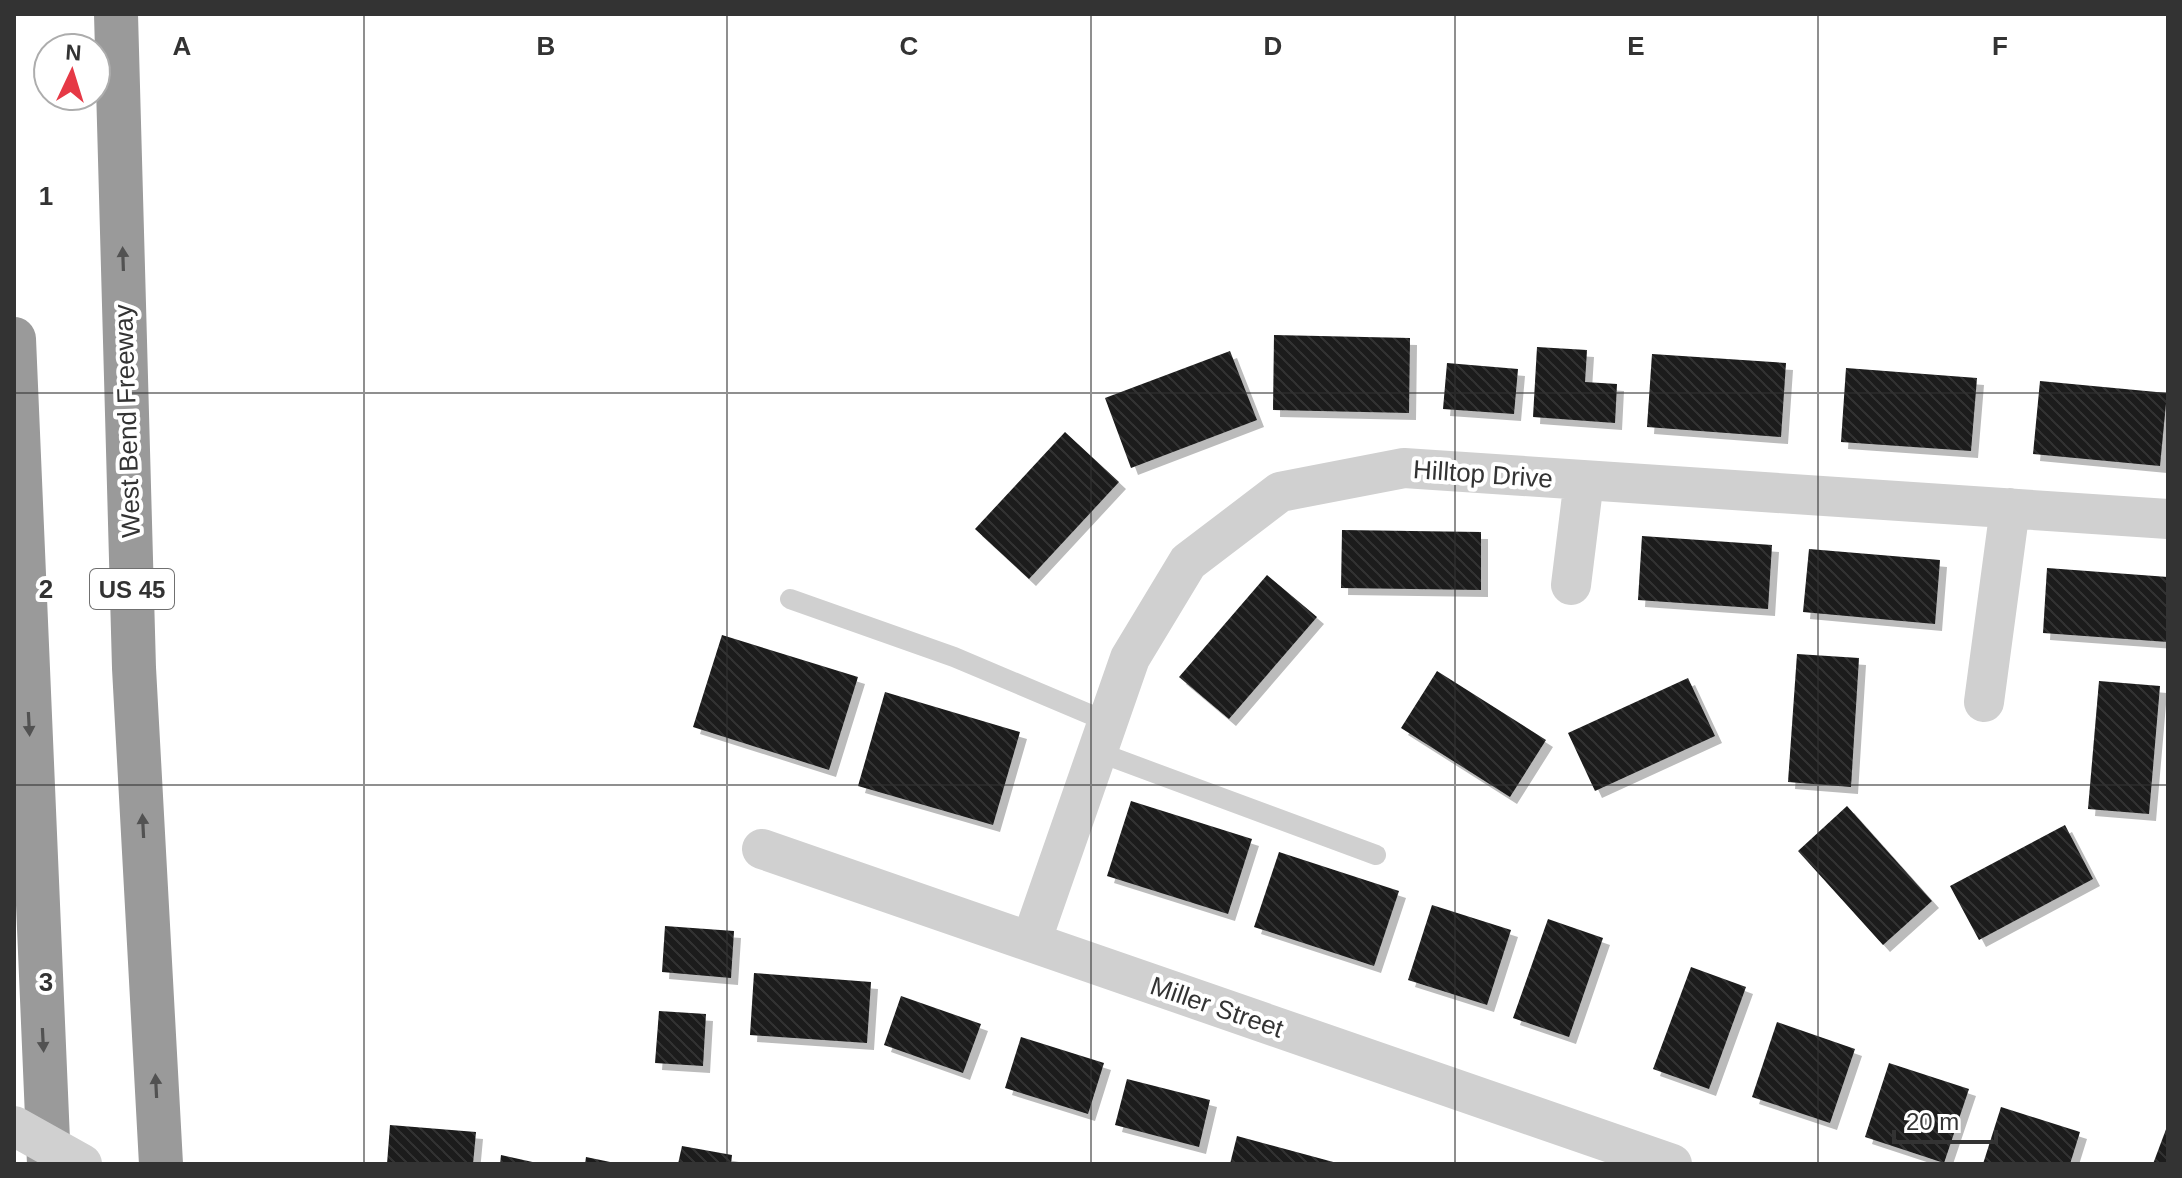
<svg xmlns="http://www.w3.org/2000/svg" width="2182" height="1178" font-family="Helvetica,sans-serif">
<defs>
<pattern id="building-back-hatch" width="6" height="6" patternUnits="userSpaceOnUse" patternTransform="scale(2)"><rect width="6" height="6" fill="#1a1a1a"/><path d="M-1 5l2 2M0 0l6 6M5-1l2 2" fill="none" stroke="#333"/></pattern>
<filter id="shadow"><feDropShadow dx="7" dy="7" stdDeviation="0" flood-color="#0004"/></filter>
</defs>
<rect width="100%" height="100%" fill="#fff"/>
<path fill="url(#building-back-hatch)" filter="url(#shadow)" d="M1274 335 1410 338 1409 413 1273 410Z
M1537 347 1587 350 1585 382 1617 384 1615 423 1533 417Z
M1230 351 1257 420 1131 468 1105 398Z
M1652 354 1786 363 1781 437 1647 427Z
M1447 363 1518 369 1514 414 1443 409Z
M1846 368 1977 378 1971 451 1841 442Z
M2040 381 2167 393 2160 466 2033 454Z
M1065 432 1119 482 1029 579 975 529Z
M1342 530 1481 532V590L1341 588Z
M1642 536 1772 545 1768 609 1638 600Z
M1809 549 1940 560 1935 624 1803 612Z
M2047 568 2168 577V642L2043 633Z
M1267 575 1317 617 1229 719 1179 677Z
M722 635 858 677 829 770 693 727Z
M1797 654 1859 658 1851 787 1788 782Z
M1437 671 1546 740 1510 797 1401 728Z
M1688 678 1715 736 1595 791 1568 733Z
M2099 681 2160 686 2149 814 2088 809Z
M885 692 1020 732 993 825 858 786Z
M1131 801 1252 839 1228 914 1107 876Z
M1847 806 1932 901 1883 945 1798 851Z
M2065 825 2093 879 1979 940 1950 886Z
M1279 852 1399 891 1374 966 1254 927Z
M1432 905 1511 930 1487 1005 1408 980Z
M1548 919 1603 938 1569 1037 1513 1018Z
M665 926 734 931 731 978 662 972Z
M1691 967 1746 987 1709 1089 1653 1069Z
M754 973 871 982 867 1043 750 1035Z
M901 996 981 1024 963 1073 884 1045Z
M659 1011 706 1014 703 1066 655 1063Z
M1777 1022 1855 1049 1830 1123 1752 1097Z
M1021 1037 1104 1063 1088 1114 1005 1088Z
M1889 1063 1969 1089 1944 1163 1865 1137Z
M1127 1079 1210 1100 1199 1147 1115 1125Z
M2001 1107 2080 1132 2070 1164H1983Z
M2168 1124V1164H2153Z
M390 1125 476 1132 473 1164H387Z
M1237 1136 1337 1163V1164H1230Z
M682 1146 732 1155 731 1164H678Z
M501 1155 537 1163V1164H500Z
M586 1157 615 1163V1164H585Z"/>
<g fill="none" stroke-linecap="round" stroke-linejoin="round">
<path stroke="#d0d0d0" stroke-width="20" d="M790 599 954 657 1108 722
M1098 752 1376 855"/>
<path stroke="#d0d0d0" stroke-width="40" d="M1571 585 1584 480
M1984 702 2010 508
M762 849 1672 1164
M1031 942 1130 658 1188 562 1280 492 1404 468 2168 519"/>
<path stroke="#9a9a9a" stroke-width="44" d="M116 14 134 668 161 1164
M14 339 49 1164"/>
<path stroke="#d0d0d0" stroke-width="40" d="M14 1126 82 1164"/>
</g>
<defs><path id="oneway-solid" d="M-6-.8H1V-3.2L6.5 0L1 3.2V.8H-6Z" transform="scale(2)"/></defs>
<g fill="#525252">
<use href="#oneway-solid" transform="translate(123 259) rotate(-92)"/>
<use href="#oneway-solid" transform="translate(29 724) rotate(87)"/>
<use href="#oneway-solid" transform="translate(143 826) rotate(-93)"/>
<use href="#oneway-solid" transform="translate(43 1040) rotate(87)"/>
<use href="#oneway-solid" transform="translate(156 1086) rotate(-93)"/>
</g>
<path fill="none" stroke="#333" stroke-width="2" stroke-opacity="0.55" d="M364 14V1164M727 14V1164M1091 14V1164M1455 14V1164M1818 14V1164M14 393H2168M14 785H2168"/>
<g text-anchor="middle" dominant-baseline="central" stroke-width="8" stroke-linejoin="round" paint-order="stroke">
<rect fill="#fff" stroke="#707070" stroke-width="2" x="90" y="569" width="84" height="40" rx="6"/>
<g font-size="24" font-weight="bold" fill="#333">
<text x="132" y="589">US 45</text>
</g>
<g font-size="26" fill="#333" stroke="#fff">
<text transform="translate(127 421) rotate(-92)">West Bend Freeway</text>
<text transform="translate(1483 474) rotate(4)">Hilltop Drive</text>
<text transform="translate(1217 1007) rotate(19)">Miller Street</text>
</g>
</g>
<g font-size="26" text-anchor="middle" font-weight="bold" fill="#333" stroke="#fff" stroke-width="8" stroke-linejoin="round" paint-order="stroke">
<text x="182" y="55">A</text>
<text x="546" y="55">B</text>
<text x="909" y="55">C</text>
<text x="1273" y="55">D</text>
<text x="1636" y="55">E</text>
<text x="2000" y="55">F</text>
<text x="46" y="205">1</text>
<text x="46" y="598">2</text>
<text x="46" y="991">3</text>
</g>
<rect width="2182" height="1178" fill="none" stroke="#333333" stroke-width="32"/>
<g transform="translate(72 72) rotate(4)"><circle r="38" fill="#ffffff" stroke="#adadad" stroke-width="2"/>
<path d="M0-6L14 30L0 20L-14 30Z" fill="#e63946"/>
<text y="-12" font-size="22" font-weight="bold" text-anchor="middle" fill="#333333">N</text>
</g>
<path d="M1894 1130v12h102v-12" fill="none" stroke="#333333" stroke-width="4"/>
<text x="1906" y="1130" font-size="24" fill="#333333" stroke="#ffffff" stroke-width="6" paint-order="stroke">20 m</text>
</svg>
